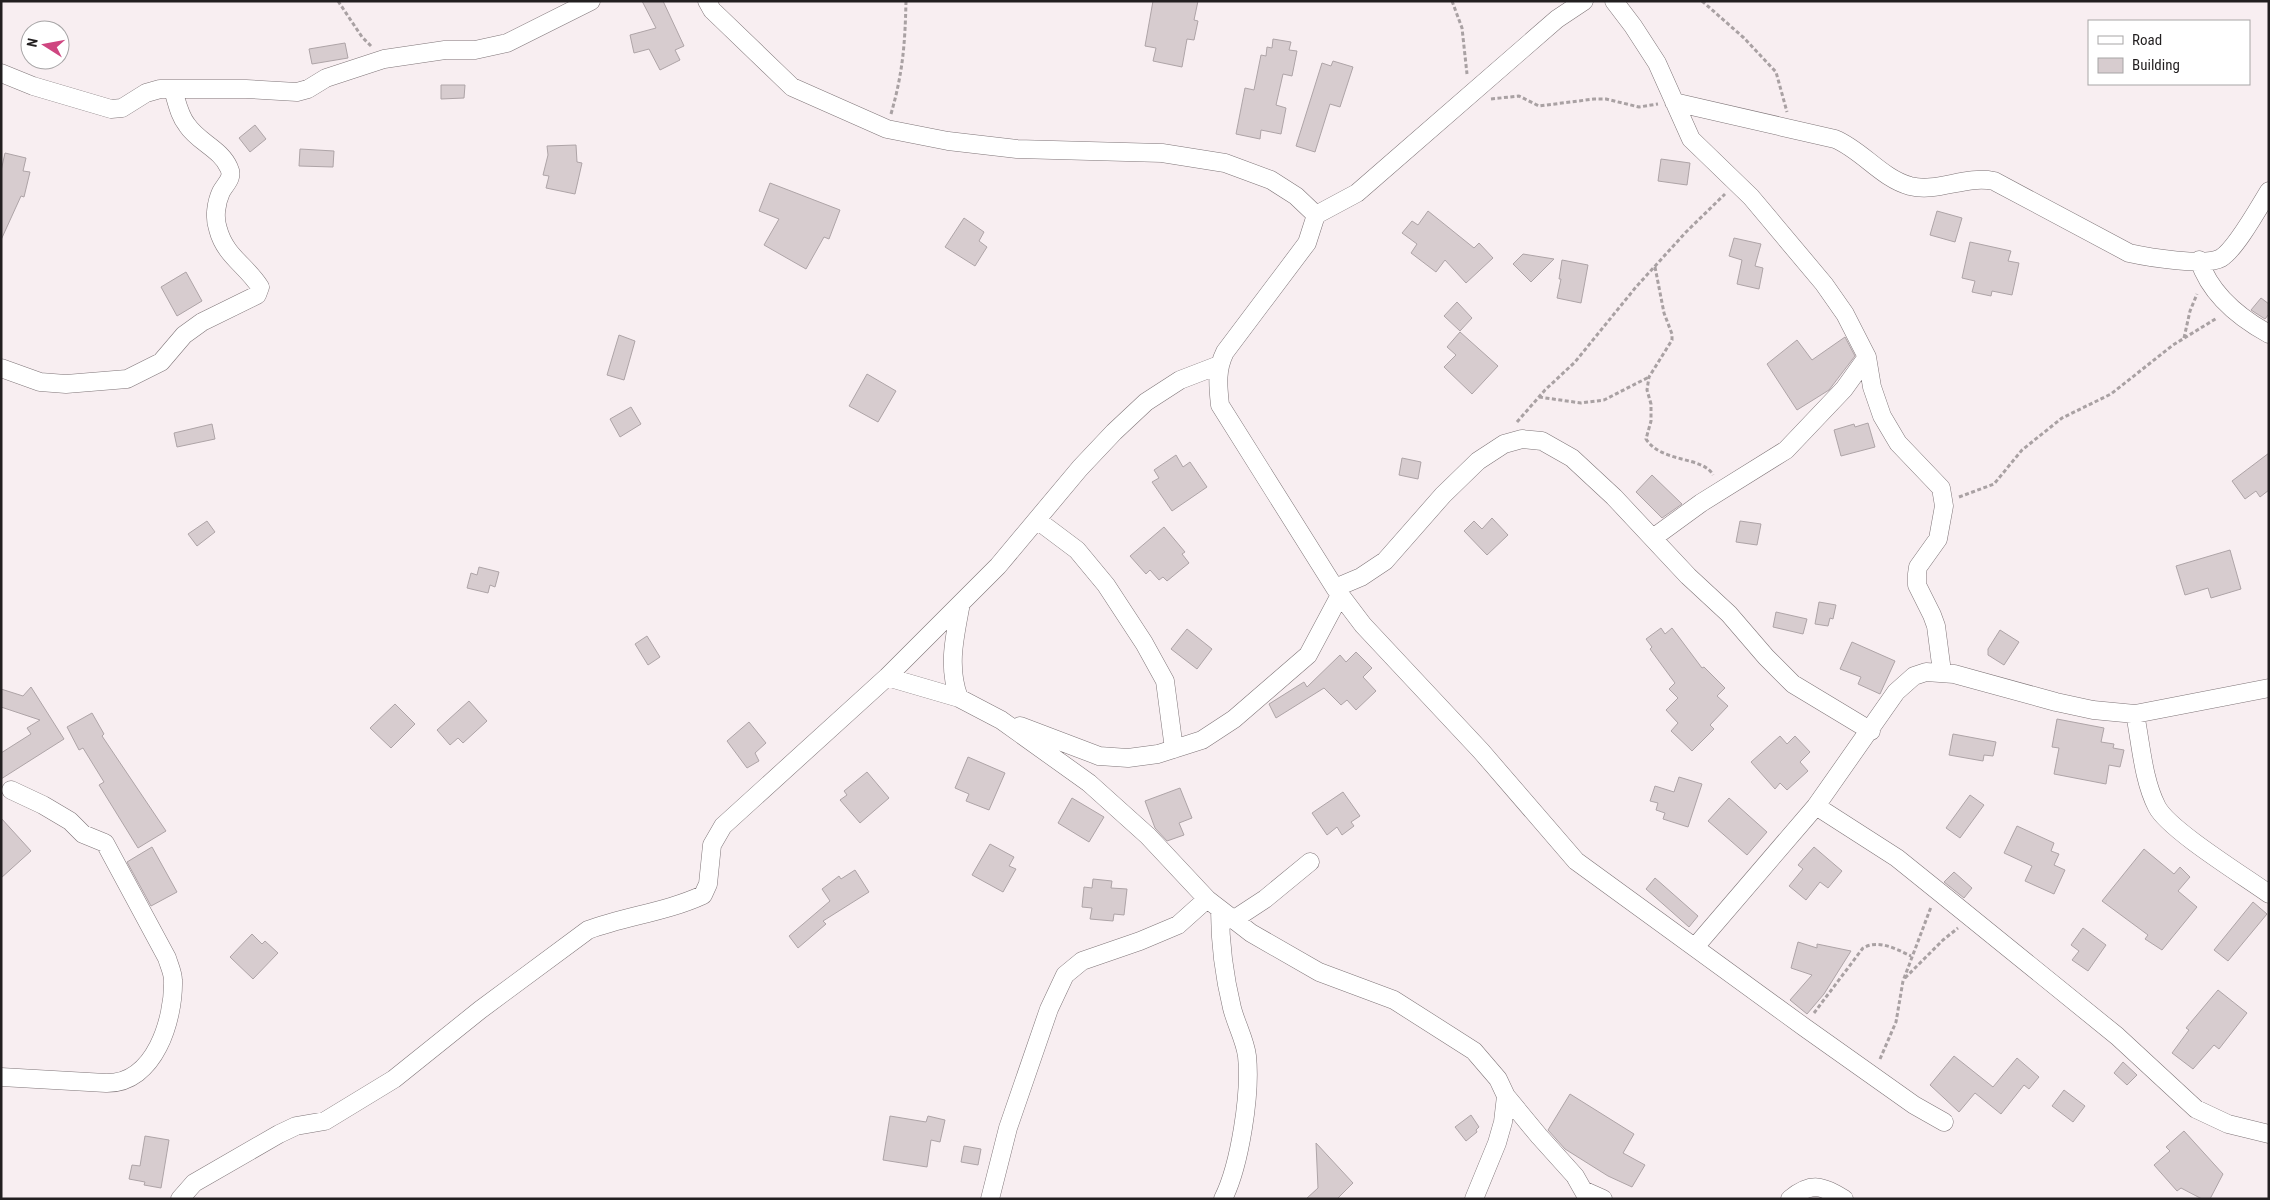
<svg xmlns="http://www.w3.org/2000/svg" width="2270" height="1200" font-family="'Roboto Condensed',sans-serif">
<rect width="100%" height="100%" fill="#f8eef1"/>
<path fill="#d7cccf" stroke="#aea4a7" d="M642 1H663L684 46 675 50 680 60 660 70 649 49 634 53 630 35 656 28Z
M1153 1H1198L1194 20 1198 21 1194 40 1187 39 1182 67 1153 61 1156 48 1145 46Z
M1273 39 1291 42 1289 50 1297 51 1292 76 1283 74 1276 105 1286 108 1281 134 1261 130 1260 139 1236 134 1245 88 1254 90 1261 55 1266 56 1267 47 1272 48Z
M345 43 348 58 312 64 309 49Z
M1333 61 1353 67 1340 107 1330 104 1315 152 1296 146 1322 63 1331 66Z
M441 85H465L464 98 441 99Z
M255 125 266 139 250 152 239 138Z
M576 145 577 162 582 163 575 194 546 188 549 176 543 175 548 155 547 146Z
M300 149 334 151 333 167 299 166Z
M5 153 26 158 23 171 30 172 24 197 21 196 1 240V171Z
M1661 159 1690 163 1687 185 1658 181Z
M770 183 840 210 829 239 824 237 806 269 764 245 779 219 759 211Z
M1428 211 1474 248 1479 243 1493 258 1466 283 1445 260 1436 272 1411 253 1417 244 1402 233 1412 221 1418 225Z
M1937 211 1962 218 1955 242 1930 235Z
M964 218 984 232 979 241 987 247 975 266 945 247Z
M1734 238 1761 244 1755 266 1763 268 1759 289 1737 284 1742 260 1729 256Z
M1970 242 2011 251 2008 261 2019 263 2012 295 1992 291 1991 296 1972 292 1975 281 1962 278Z
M1523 254 1554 259 1531 282 1513 264Z
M1562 260 1588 265 1581 303 1557 298 1561 279H1559Z
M186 272 202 301 177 316 161 287Z
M2261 298 2269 304V314L2265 319 2251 310Z
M1457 302 1472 318 1460 331 1444 316Z
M1460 332 1498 366 1472 394 1444 367 1456 355 1447 347Z
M619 335 635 341 624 380 607 375Z
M1845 337 1855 356 1829 390 1797 410 1767 364 1797 340 1812 360Z
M867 374 896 391 878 422 849 406Z
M631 407 641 424 620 437 610 419Z
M1868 423 1875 447 1841 456 1834 430 1854 424 1855 427Z
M212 424 215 439 177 447 174 433Z
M2269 453V490L2260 497 2256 491 2245 499 2232 481Z
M1176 455 1183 467 1190 462 1207 487 1172 511 1152 482 1159 478 1154 470Z
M1402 458 1421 462 1418 479 1399 475Z
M1652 475 1682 504 1662 518 1636 492Z
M1492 518 1508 535 1487 555 1464 531 1474 521 1482 529Z
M207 521 215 532 197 546 188 534Z
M1740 521 1761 524 1757 545 1736 542Z
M1164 527 1185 552 1182 554 1189 563 1167 581 1163 577 1159 580 1150 570 1146 574 1130 556Z
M2230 550 2241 589 2211 598 2208 588 2185 595 2176 566Z
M479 567 499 572 495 587 490 585 488 593 467 588 471 573 477 575Z
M1819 602 1836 605 1833 619 1830 618 1828 626 1815 624Z
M1776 612 1807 619 1803 634 1773 627Z
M1661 628 1665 634 1672 628 1702 668 1704 667 1725 688 1717 696 1728 706 1710 725 1714 729 1692 751 1671 731 1678 723 1666 710 1678 698 1669 689 1675 683 1650 649 1652 647 1646 639Z
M1187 629 1212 649 1197 669 1171 649Z
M2000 630 2019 642 2004 665 1988 655V649Z
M647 636 660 657 648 665 635 644Z
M1852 642 1895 661 1880 694 1858 684 1861 677 1840 669Z
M1356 652 1372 668 1363 677 1376 691 1356 710 1347 700 1341 705 1324 688 1276 718 1269 704 1304 682 1307 687 1340 655 1346 662Z
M31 687 64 739 1 779V753L31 734 27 728 40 720 1 707V689L23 696Z
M469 701 487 721 463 743 458 738 450 745 437 730Z
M395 704 415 724 391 748 370 728Z
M92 713 104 734 102 736 166 831 138 848 99 785 104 782 83 748 79 750 67 727Z
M2057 719 2104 728 2101 742 2114 744 2113 748 2124 750 2120 767 2109 765 2106 784 2054 774 2059 748 2052 747Z
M749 722 766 743 755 753 759 761 747 768 727 741Z
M1953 734 1996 742 1993 756 1984 755 1983 761 1949 755Z
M1780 736 1787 744 1795 736 1810 752 1800 762 1808 771 1787 790 1780 783 1775 789 1751 762Z
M968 757 1005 773 989 810 966 801 969 794 955 788Z
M867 772 889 798 860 823 840 800 847 795 844 791Z
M1679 777 1702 784 1688 827 1663 819 1665 813 1656 810 1658 803 1650 801 1655 786 1674 792Z
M1180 788 1192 818 1179 823 1184 835 1167 841 1155 828 1145 801Z
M1343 792 1360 816 1351 822 1354 826 1342 835 1337 827 1327 835 1312 813Z
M1970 795 1984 805 1960 838 1946 828Z
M1072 798 1104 817 1089 842 1058 823Z
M1729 798 1767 832 1747 855 1708 821Z
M1 818 31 851 1 878Z
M2017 826 2054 843 2051 851 2059 854 2054 865 2065 870 2054 894 2025 881 2032 866 2004 853Z
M990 844 1014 857 1009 866 1016 869 1003 892 972 875Z
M152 847 177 892 151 906 127 862Z
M1814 847 1842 871 1828 888 1820 882 1806 900 1789 886 1803 869 1798 865Z
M2144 849 2174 874 2180 867 2190 877 2178 891 2197 907 2162 950 2145 939 2148 935 2102 901Z
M855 870 869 892 823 921 826 924 798 948 789 936 830 901 822 889 839 876 841 879Z
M1954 872 1972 888 1964 898 1944 882Z
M1655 878 1698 916 1689 927 1646 889Z
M1093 879 1112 881 1111 888 1127 889 1124 915 1114 914 1113 921 1090 919 1092 908 1082 907 1084 887 1092 888Z
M2253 902 2267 914 2228 961 2214 950Z
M2083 928 2106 945 2088 971 2072 960 2079 951 2071 945Z
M252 934 262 944 265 941 278 953 253 979 230 957Z
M1798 942 1817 948V944L1851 951 1824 994 1807 1014 1790 1000 1812 975 1791 968Z
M2218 990 2247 1013 2219 1049 2214 1045 2193 1069 2172 1053 2189 1030 2186 1028Z
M1954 1056 1993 1087 2017 1058 2039 1077 2029 1089 2024 1085 2001 1114 1975 1093 1959 1112 1930 1085Z
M2123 1062 2137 1075 2127 1085 2114 1073Z
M2064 1090 2085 1106 2073 1122 2052 1106Z
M1570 1094 1634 1134 1623 1153 1645 1165 1632 1187 1608 1176 1565 1149 1548 1130Z
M1471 1115 1479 1127 1476 1130 1477 1132 1466 1141 1455 1127Z
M890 1116 926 1122 928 1116 945 1120 940 1142 931 1140 927 1167 883 1160Z
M2184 1131 2223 1174 2210 1199H2202L2181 1188 2177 1191 2154 1165 2170 1151 2166 1147Z
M145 1136 169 1140 161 1188 144 1185 145 1182 129 1179 132 1165 140 1166Z
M1316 1143 1353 1183 1337 1199H1306L1318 1188Z
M964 1146 981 1149 978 1165 961 1162Z"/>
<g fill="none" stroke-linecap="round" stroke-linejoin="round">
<defs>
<path id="minor" d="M707 1 712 10 792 87 887 129 948 141 1017 149 1162 153 1225 163 1271 180 1296 196 1316 215 1307 243 1225 352C1216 370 1218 386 1220 405L1335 588 1363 625 1481 751 1576 861 1804 1027 1914 1105 1944 1122
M1614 1 1633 26 1657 63 1691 139 1751 197 1824 284 1845 314 1867 357 1872 387 1882 416 1898 443 1941 488 1944 506 1938 539 1918 567 1917 574V585L1932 615 1936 626 1942 672
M1 73 33 86 111 109 122 108 146 93 160 89H246L297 92 308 89 326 78 384 59 445 50H475L507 43 591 1
M1674 102 1835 139C1862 150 1881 178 1910 186 1938 193 1965 175 1994 181L2129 253C2147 257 2206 267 2221 258 2236 249 2259 207 2269 191
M1316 215 1357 193 1557 19 1584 1
M2199 260C2210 294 2238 317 2269 334
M1 368 40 382 66 384 127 379 161 362 184 335 202 322 257 295 260 287C246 265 225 256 218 229 214 218 216 203 221 192 225 184 234 178 229 168 221 149 198 142 187 125 179 115 177 102 173 90
M1037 520 1077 550 1106 585 1144 643 1165 681 1174 749
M1653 538 1701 503 1786 450 1844 389 1867 357
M1335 588 1361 577 1385 561 1443 495 1478 461 1504 444 1522 439 1542 441 1572 458 1614 497 1688 576 1729 614 1766 657 1793 684 1871 731
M887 677 959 698 1001 720 1089 783 1148 836 1207 899 1251 933 1319 972 1394 1000 1474 1051 1498 1079 1506 1096 1503 1122 1497 1143 1474 1199
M959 698C947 666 955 636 961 603
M2135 714C2141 744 2143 780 2157 807 2169 830 2244 876 2269 894
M1020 726 1099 756 1128 758 1158 754 1202 740 1234 719 1308 655 1340 595
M1816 806 1897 858 1938 891 2117 1036 2196 1109 2228 1124 2269 1134
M1220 910C1220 944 1224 975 1232 1008 1236 1024 1245 1040 1247 1056 1251 1093 1240 1165 1223 1199
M1233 920 1265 899 1310 862
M1695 947 1816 806 1896 692 1914 676 1926 672 1954 674 2056 702 2093 710 2135 714 2269 688
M1 1077 106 1083C155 1084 174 1019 173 980 173 973 169 965 167 958L105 843 83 834 70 821 43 805 11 790
M1506 1096 1539 1136 1575 1176 1588 1199
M1585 1191 1603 1199
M180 1199 194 1183 279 1134 296 1126 325 1121 394 1079 480 1010 588 930C626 916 666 912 703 895L708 884 712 845 723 826 887 677 998 566 1080 468 1114 432 1146 402 1180 380 1219 365
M990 1199 1008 1128 1049 1009 1065 975 1082 961 1140 941 1178 925 1207 899
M1790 1199C1812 1181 1822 1186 1844 1199"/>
</defs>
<use href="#minor" stroke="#7f7578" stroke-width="19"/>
<path stroke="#a9a1a3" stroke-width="3" stroke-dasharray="4 2.5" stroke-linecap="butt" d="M338 1 362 37 371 46
M1452 1 1462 28 1467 74
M1702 1 1744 38 1776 72 1787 112
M1491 99 1519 96 1539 106 1594 99H1606L1639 107 1658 104
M891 114C903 72 905 44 906 1
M1655 267 1664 313 1672 334V340L1649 377 1647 390 1651 404V421L1646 439C1661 463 1703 456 1713 475
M2184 338 2190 311 2197 294
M1539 397 1581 403 1604 400 1649 377
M1517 422 1545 390 1575 362 1636 287 1686 232 1725 194
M1959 497 1994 484 2022 450 2062 418 2111 394 2173 345 2217 318
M1905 978 1943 940 1958 928
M1814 1013 1863 948C1879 939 1896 949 1911 956
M1880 1059 1896 1022 1903 981 1931 907"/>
<use href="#minor" stroke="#fff" stroke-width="18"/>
</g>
<rect width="2270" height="1200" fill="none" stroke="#221f20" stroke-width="5"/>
<rect x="2088" y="20" width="162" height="65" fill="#ffffff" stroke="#a7a5a6"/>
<rect x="2098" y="36" width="25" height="8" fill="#ffffff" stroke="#a7a5a6"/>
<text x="2132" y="45" font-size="15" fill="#221f20">Road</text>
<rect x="2098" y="58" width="25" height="15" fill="#d7cccf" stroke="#a7a5a6"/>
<text x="2132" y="70" font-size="15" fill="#221f20">Building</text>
<g transform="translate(45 45) rotate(281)"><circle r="24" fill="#ffffff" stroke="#a7a5a6"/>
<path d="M0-4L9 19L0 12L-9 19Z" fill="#cf4680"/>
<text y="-8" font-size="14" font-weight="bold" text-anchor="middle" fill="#221f20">N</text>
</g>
</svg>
